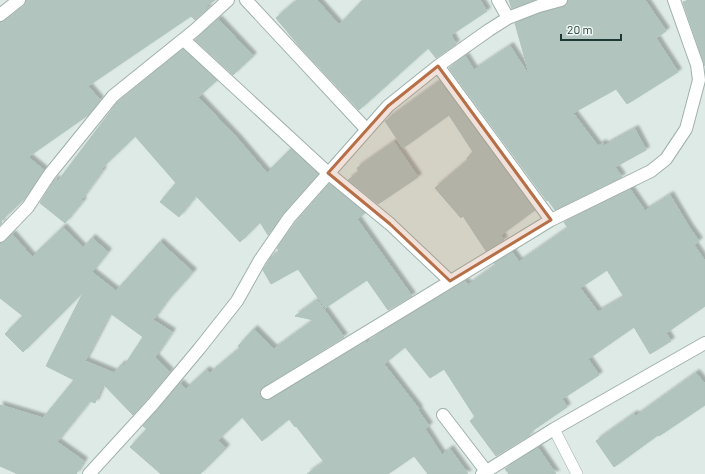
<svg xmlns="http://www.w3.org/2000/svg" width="705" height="474" font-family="Barlow,sans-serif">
<defs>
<filter id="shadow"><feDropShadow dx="3.5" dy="-3.5" stdDeviation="1" flood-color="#0004"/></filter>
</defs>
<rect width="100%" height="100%" fill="#ddeae5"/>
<path fill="#b2c4be" stroke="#afc3bd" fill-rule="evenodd" filter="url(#shadow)" d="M26 0H215L206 6 208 8 195 20 191 16 88 86 100 100 88 115 28 157 44 170 25 198 1 221 2 223 0 225V22L5 21 24 6Z
M297 0H317L339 25 363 0H480L487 11 451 35 456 44 436 58 428 48 359 110 300 47 276 18Z
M509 0H534L512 9Z
M568 0H645L666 31 656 38 678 72 627 104 616 89 573 113 598 146 603 143 604 146 635 129 646 150 615 167 622 177 555 210 548 200 547 201 449 68 465 56 474 70 510 46 530 77 515 23 541 13 563 7 567 5Z
M689 0H705V66L683 2Z
M218 19 253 56 233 75 195 40Z
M183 49 217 80 198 97 238 139 267 173 291 149 318 174 283 213 268 235 260 222 240 242 196 196 179 217 160 202 176 183 135 136 101 169 103 170 81 200 83 201 65 223 40 203 55 179 58 181 117 103Z
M440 81 535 210 501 235 504 240 486 251 463 216 461 218 435 188 468 160 467 158 473 152 449 115 403 148 385 121Z
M394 142 418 177 378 204 348 180 359 172 357 168Z
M329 184 365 213 357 219 412 296 388 310 367 280 325 308 298 269 271 284 263 270 271 257 280 252 277 248 295 223Z
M630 189 645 211 670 195 689 227 699 241 694 245 705 261V306L666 333 671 341 650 354 634 327 588 359 599 375 562 399 567 407 529 433 530 435 496 456 470 421 475 417 444 369 430 378 405 347 384 364 419 409 418 410 429 426 425 429 442 455 450 449 468 474H428L414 456 388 474H307L324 462 296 426 295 427 289 419 262 441 242 417 218 440 226 448 200 474H161L130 447 147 429 143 426 180 383 186 389 206 370 210 373 240 348 238 346 254 329 274 349 314 320 295 316 317 300 344 337 263 387 260 393V397L263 399 268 400 366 342 367 343 381 332 465 281 468 285 496 265 494 263 512 252 519 262 568 228 564 222ZM607 270 624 297 598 312 580 288Z
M63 227 83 248 92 238 108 252 92 272 116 291 160 242 193 272 166 302 153 320 172 332 155 357 170 372 147 399 133 415 103 384 95 403 90 401 57 442 84 461 76 474H18L0 466V405L43 418 74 380 46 366 84 291 23 352 5 334 23 316 0 298V243L5 241 12 234 32 257ZM110 313 143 337 124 366 122 364 114 373 85 361Z
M696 373 705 384V405L659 436 658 435 614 467 596 441 634 414 636 416Z
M538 448 556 474H509L505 469Z"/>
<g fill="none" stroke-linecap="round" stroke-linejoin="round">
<defs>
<path id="service" d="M554 429 577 474"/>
<path id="minor" d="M246 0 367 130
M498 0 508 18
M0 15 19 0
M184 40 328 173 390 224 450 281
M551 220 651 171 666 159 686 129 699 80 697 65 674 0
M0 236 28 207 49 175 113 96 195 30 228 0
M267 393 551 220 438 66
M443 415 486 471
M89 474 153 404 199 349 237 301 260 260 289 218 388 106 438 66 489 30 508 18 539 6 561 0
M482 474 554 429 705 343"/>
</defs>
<use href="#service" stroke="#a0b1ac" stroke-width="12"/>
<use href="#minor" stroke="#a0b1ac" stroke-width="14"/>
<use href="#service" stroke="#fff" stroke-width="11"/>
<use href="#minor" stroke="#fff" stroke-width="12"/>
</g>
<path fill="#b66f46" fill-opacity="0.2" stroke="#b66f46" stroke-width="3" stroke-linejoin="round" d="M438 66 551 220 450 281 390 224 328 173 388 106Z"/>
<path d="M561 34v6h60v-6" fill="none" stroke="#1e3934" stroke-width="2"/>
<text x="567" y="34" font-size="12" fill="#1e3934" stroke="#edf6f2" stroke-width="3" paint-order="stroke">20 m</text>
</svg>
